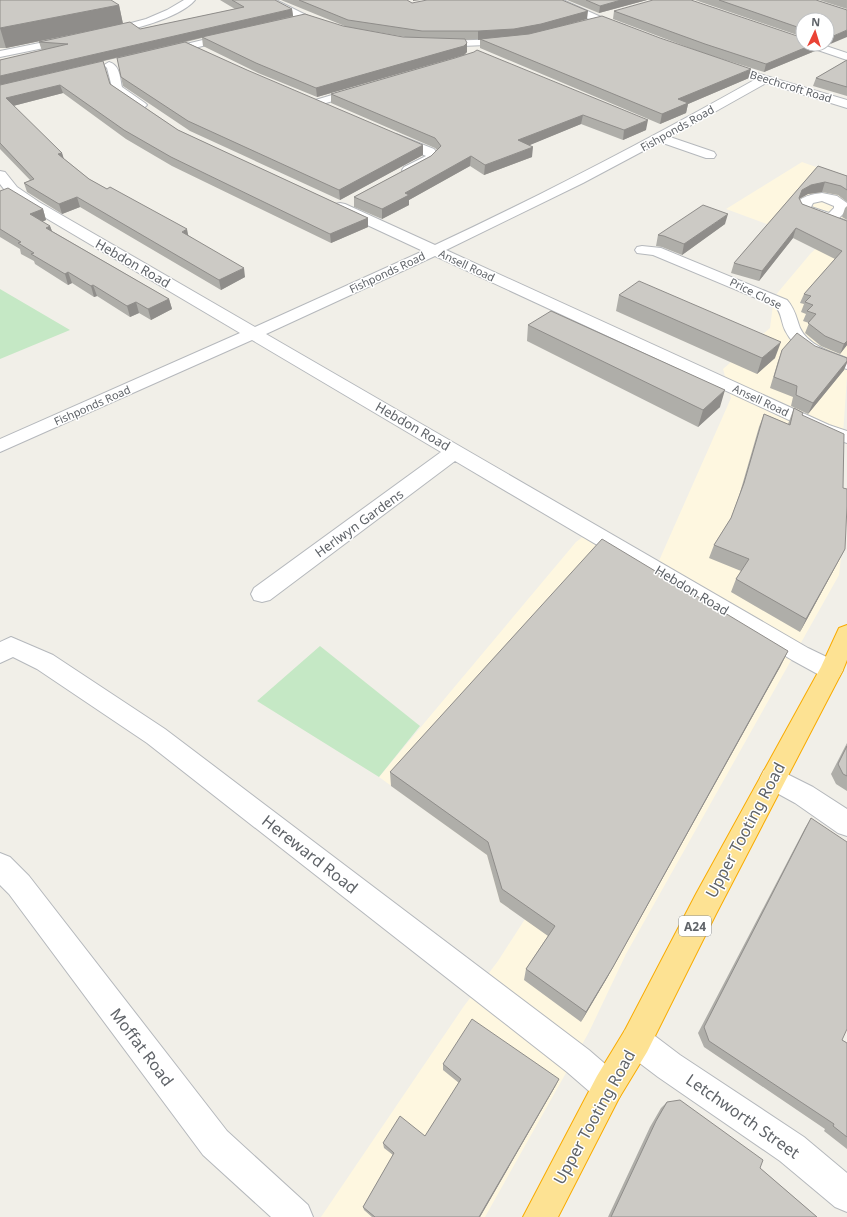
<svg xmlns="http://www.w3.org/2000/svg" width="847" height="1217" font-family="'Noto Sans',sans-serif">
<rect width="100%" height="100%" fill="#f1efe8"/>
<path fill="#fef7e0" d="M802 162 847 178V376L842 450 844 532 839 575 626 954 589 1032 485 1217H321L464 1006 498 961 525 919 500 902 487 855 379 777 576 542 597 526 658 563 731 398 723 369 770 328 774 297 811 253 821 244 726 209Z"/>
<path fill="#c5e8c5" d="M0 289 70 330 0 359Z
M320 646 420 726 379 777 257 701Z"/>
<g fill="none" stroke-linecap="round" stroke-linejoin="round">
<defs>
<path id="minor" d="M184 0H195C179 19 129 30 105 36L100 33 101 31 146 19 167 10Z
M264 0H276L308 16 332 24 333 26 328 29 300 20Z
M550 0H563L601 17 626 26 627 28 622 31 593 21 552 2Z
M232 33 236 34 237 36 236 38 165 55 160 52 161 50Z
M69 37 73 38 74 40 73 42 0 57V51Z
M509 39 513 40 514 42 513 44 438 47 433 44 438 41Z
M805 44H820L847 53V60L806 46Z
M109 62C120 65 120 78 122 87L145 103 147 105 145 107H137L113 91 107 68 104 65Z
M753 72 847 100V108L766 83 670 137 714 152 716 155 714 158H706L660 142 583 183 446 250 829 425 847 431V443L817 433 435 256 266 334 808 648 839 663 843 670 839 677 831 679 823 677 792 660 455 461 270 600 262 602 254 600 251 594 254 588 441 452 252 340 0 452V439L240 333 29 208 7 193 0 184V171L5 172 17 187 39 202 255 327 423 251 335 210 333 207 335 204 340 203 345 204 435 245C544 194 651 138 756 79L749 77 747 75Z
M359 87 363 88 365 90 363 92 316 106 312 105 310 103 312 101Z
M396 134 434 149 439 156C433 165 416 176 404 173L402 170 404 167 426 156 392 141 390 138 392 135Z
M822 193 837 196 847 203V210L839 218 847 221V230L799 212C790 198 813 194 822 193ZM822 201 834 206V208L829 213 811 207 813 203Z
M642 246 661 248 787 300C795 309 796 317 800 328 808 345 830 352 847 358V369C823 363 796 353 785 330 781 322 782 313 775 306L653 255 637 253 635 250 637 247Z
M11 637 53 655 165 729 589 1050 619 1076 624 1087 619 1098 608 1103 597 1098 567 1072 147 743 37 669 13 657 0 663V642Z
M773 767 813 787 847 809V836L838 833 795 803 764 786 760 778 764 770Z
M0 853 10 857 29 876 227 1131 308 1205 313 1217H271L203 1155 9 894 0 885Z
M636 1026 647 1030 680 1055 804 1137 847 1173V1212L835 1207 780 1161 658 1077 625 1052 621 1041 625 1030Z"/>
<path id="highway" d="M847 625V660L843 670 716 914 647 1052 619 1098 558 1217H523L597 1076 625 1030 696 894 821 667 839 628Z"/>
</defs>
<use href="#minor" stroke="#b5b8bc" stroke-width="2"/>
<use href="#highway" stroke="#f9ab00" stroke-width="2"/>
<use href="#minor" fill="#fff" fill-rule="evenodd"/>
<use href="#highway" fill="#fde293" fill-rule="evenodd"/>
</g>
<path fill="#afaea9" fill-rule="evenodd" d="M0 0 119 5 123 24 140 29 235 9 220 0H275L292 9 293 16 347 27 281 0H407L412 3 587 19 541 31 749 78 688 104 686 113 660 124 480 48V39L465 40 467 52 464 55 317 97 258 73 203 46 202 38 186 42 423 155 340 200 190 131 123 86 117 58 25 79 110 84 178 130 368 218V227L331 243 172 166 126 139 63 93 13 106 62 153 63 158 89 179 188 235 245 277 221 290 80 207 62 214 27 192 24 183 30 180 0 149V60L42 51 39 42 103 28 6 48H0ZM360 29 411 38 403 37ZM541 32 529 34 520 35 526 34Z
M567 0H647L599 13Z
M695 0H816L847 10 828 45 825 44H827V20H803V37Z
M819 0H847V9Z
M614 11 815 51 764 72 703 53 613 19Z
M455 58 646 130 623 140 581 124 529 145 532 157 484 175 470 166 409 200V205L382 219 354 207V197L431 156 437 150 435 148 331 103V94Z
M847 60V96L813 86 816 78Z
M818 166 847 176V202L838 195 822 192 808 194 799 199 802 204 847 221V345L840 354 821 346 805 333 809 323 803 321 806 314 801 312 804 304 800 303 804 294 835 259 793 238 759 281 731 273 734 263Z
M0 191 43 209 46 220 42 222 50 226 52 231 169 299 172 309 151 320 139 313 130 317 97 296 94 297 72 283 68 285 35 264 34 261 21 254 20 249 0 237Z
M847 206V220L842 217 845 208Z
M725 224 682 255 662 247 656 246 658 235Z
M619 295 775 358 757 374 616 311Z
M528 325 720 407 698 427 527 341Z
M782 350 844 370 808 414 791 406 793 397 770 388 778 361Z
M794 408 803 415 843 488 845 549 800 632 731 592 736 579 741 571 709 558 714 545 731 518 739 496 759 427 764 414 788 424Z
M788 651 780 667 607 978 581 1022 524 980 526 969 548 936 500 902 487 855 391 786 390 772Z
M847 743V791L836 784 831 774Z
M811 818 842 1040 847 1043V1149L824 1131 825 1129 704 1047 698 1033 805 828Z
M443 1064 556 1085 480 1217H372L364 1210 363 1207 393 1155 384 1148 383 1143 425 1136 459 1083 443 1070Z
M667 1102 760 1168 817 1217H608L650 1127 661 1108Z"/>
<path fill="#8f8d8a" d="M413 0H421L413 1Z
M621 0H647L599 13 600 6Z
M119 5 123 24 6 48 0 28Z
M292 9 293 16 0 85V76Z
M588 11 587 19 541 32 514 37 478 40V31Z
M847 30V37L828 45 831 37Z
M467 43V52L464 55 317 97 316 88Z
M814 44H817L815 51 764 72 766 64Z
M751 69 749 78 688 104 686 113 660 124 662 114 678 99Z
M60 85 63 93 9 107 6 98Z
M583 115 581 124 518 150V140Z
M648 120 646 130 623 140 624 130Z
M423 145V155L340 200 339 190Z
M533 147 532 157 484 175 485 165Z
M62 153 65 162 58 154Z
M471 156 470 166 409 200V205L382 219V209L405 193Z
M825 182 822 192 808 194 799 199V198L802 190 811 185Z
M77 197 80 207 62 214 59 204Z
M43 209 46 220 34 225 30 214Z
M728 214 725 224 682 255 684 244Z
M368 218V227L331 243 330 234Z
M50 226 54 237 46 228Z
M796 228 793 238 759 281 762 271Z
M187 229 189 239 182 232Z
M244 268 245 277 221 290 219 280Z
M68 272 72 283 68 285 65 274Z
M93 285 97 296 94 297 91 286Z
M169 299 172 309 151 320 148 309Z
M136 302 139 313 130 317 127 306Z
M847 341V345L840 354 844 344Z
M781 342 775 358 757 374 762 358Z
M847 361V363L844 370 808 414 813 403Z
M725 390 720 407 698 427 703 410Z
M845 549 838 562 800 632 806 619Z
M788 651 780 667 607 978 581 1022 586 1012Z
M559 1079 556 1085 480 1217H479Z"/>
<path fill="#cccac5" stroke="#8f8d8a" d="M0 0H111L119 5 0 28Z
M232 0H275L292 9 0 76V60L68 44 39 42 130 22 140 29 244 7Z
M299 0H407L412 3 427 0H562L588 11 541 24 514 29 478 31H422L348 20Z
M586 0H621L600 6Z
M653 0H691L803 38V44H814L766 64 705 44 614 11Z
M719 0H816L847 10V30L831 37 827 36V20H803V29Z
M305 14 343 26 403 37 465 39 467 43 464 46 446 51 316 88 256 63 202 37Z
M602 16 660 38 751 69 678 99 688 103 662 114 480 39 529 34Z
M185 42 247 70 423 145 339 190 188 121 121 77 117 58Z
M477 50 648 120 624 130 583 115 518 140 533 147 485 165 471 156 405 193 409 195 382 209 354 197 431 156 441 146 435 138 331 94 455 58 474 52Z
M847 60V87L816 78Z
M103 61 110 84 178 130 368 218 330 234 171 157 124 130 60 85 6 98 62 153 58 154 89 179 107 189 110 187 187 229 182 232 244 268 219 280 77 197 59 204 24 183 34 179 0 143V85Z
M818 166 847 176V190L841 186 825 182 811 185 802 190 799 198 802 204 847 221V341L844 344 825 336 808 323 816 314 807 311 813 305 805 302 811 296 804 294 842 251 796 228 762 271 734 263Z
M8 188 43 209 30 214 50 226 46 228 169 299 148 309 136 302 127 306 93 285 91 286 68 272 65 274 31 254 34 253 18 243 21 242 0 229V191Z
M703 205 728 214 684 244 664 236 658 235Z
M639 281 781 342 762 358 619 295Z
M551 311 725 390 703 410 528 325Z
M797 333 815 346 847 358V361L813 403 796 395 797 386 774 377 782 350Z
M794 408 803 413 802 415 844 434 843 488 847 489V506L845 549 806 619 736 579 749 559 714 545 731 518 744 483 764 414 790 425Z
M602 539 788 651 613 967 586 1012 526 969 555 926 502 889 488 842 390 772Z
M847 746V776L843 774 838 764Z
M811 818 847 842V1029L842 1040 847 1043V1137L833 1126 834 1124 709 1041 704 1027Z
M472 1019 559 1079 479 1217H375L363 1207 394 1153 383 1143 400 1116 425 1136 461 1079 443 1064Z
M680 1100 763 1160 760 1168 817 1217H611L656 1121 667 1102Z"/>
<g text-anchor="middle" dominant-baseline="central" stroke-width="3" stroke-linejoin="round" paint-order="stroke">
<g font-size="11" fill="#5f6368" stroke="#fff">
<text transform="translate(791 86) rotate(17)">Beechcroft Road</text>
<text transform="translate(677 128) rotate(-29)">Fishponds Road</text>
<text transform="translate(467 265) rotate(25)">Ansell Road</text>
<text transform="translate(387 272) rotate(-25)">Fishponds Road</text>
<text transform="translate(756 293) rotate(26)">Price Close</text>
<text transform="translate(761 400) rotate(25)">Ansell Road</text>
<text transform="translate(92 405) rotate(-24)">Fishponds Road</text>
</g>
<rect fill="#fff" stroke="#8f9295" stroke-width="1" x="679" y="916" width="32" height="20" rx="3"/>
<g font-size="12" font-weight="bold" fill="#5f6368">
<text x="695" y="926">A24</text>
</g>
<g font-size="13" fill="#5f6368" stroke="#fff">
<text transform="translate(133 263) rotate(30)">Hebdon Road</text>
<text transform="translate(413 426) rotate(30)">Hebdon Road</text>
<text transform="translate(359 523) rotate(-36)">Herlwyn Gardens</text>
<text transform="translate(692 590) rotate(31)">Hebdon Road</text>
</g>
<g font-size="16" fill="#5f6368" stroke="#fff">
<text transform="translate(745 830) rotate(-62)">Upper Tooting Road</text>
<text transform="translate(310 854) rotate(38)">Hereward Road</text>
<text transform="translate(142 1047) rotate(53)">Moffat Road</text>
<text transform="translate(743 1116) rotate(35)">Letchworth Street</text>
<text transform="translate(594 1117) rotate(-61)">Upper Tooting Road</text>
</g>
</g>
<g transform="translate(815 32) rotate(4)"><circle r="19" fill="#ffffff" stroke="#bfc1c3"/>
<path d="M0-3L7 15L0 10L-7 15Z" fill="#ea4335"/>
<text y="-6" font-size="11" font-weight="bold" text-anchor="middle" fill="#5f6368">N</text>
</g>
</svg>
